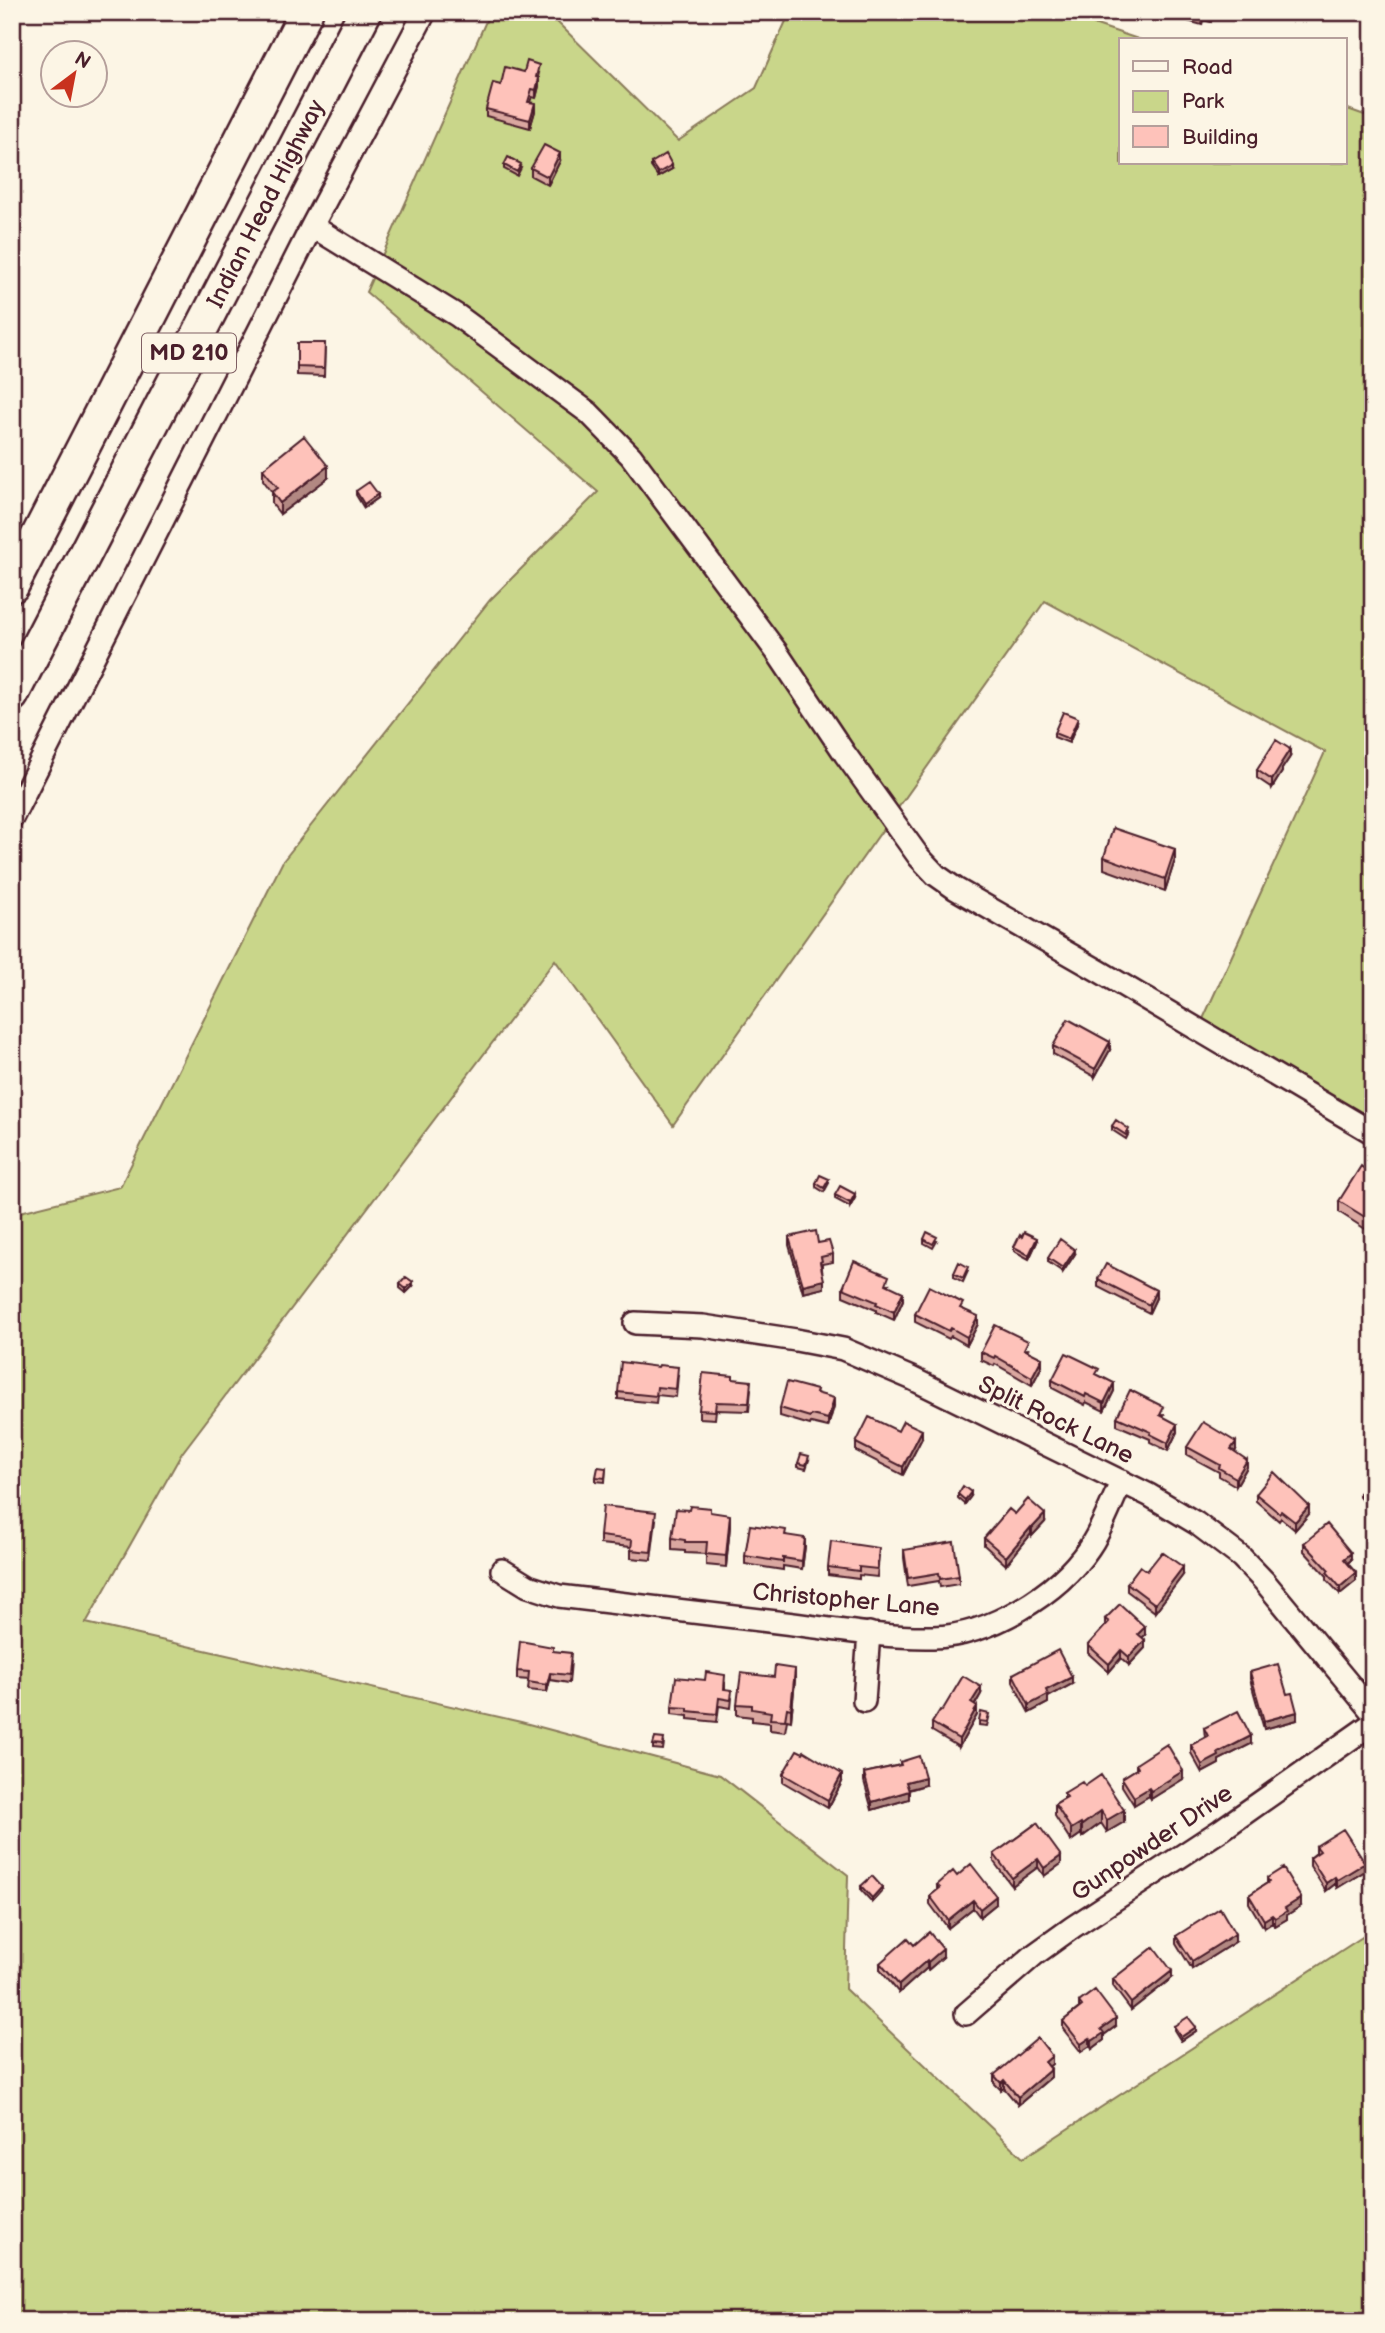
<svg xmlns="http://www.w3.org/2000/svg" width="1385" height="2333" font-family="'Balsamiq Sans',sans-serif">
<rect width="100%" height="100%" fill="#fcf5e5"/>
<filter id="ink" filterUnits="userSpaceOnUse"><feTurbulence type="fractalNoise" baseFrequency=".0143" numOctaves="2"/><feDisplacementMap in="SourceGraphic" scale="14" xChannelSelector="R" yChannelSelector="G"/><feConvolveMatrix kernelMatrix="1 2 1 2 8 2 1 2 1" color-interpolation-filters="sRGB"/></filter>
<g filter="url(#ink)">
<path fill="#c9d68a" stroke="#8a7a5a" stroke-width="2" d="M490 12H547L678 141 756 88 790 12H1058L1141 40H1121V163H1345V108L1373 118V1132L1203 1019 1325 752 1045 601 673 1125 555 960 182 1453 86 1623 521 1722 720 1775 848 1875 845 1989 1023 2158 1373 1930V2321H12V1214L120 1187 283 861 490 600 598 492 366 292Z"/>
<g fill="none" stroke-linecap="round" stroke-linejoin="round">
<defs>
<path id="minor" d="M312 226 458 316 589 413 631 456 776 651 845 754 919 857 936 875 956 889 1099 971 1373 1133
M12 818 312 226 425 12
M635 1323 703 1326 796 1340 843 1349 911 1378 1149 1495 1196 1523 1241 1557 1264 1581 1373 1713
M502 1570 528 1586 559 1596C634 1605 710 1614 785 1623 834 1629 884 1638 933 1637 989 1636 1058 1594 1089 1548 1103 1528 1111 1503 1122 1481
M864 1701 869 1633
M966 2014 1034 1955 1073 1927 1221 1830 1373 1723"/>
<path id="highway" d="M12 586 306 12
M12 695 365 12"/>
</defs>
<use href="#minor" stroke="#4a1f2b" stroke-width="26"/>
<use href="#highway" stroke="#4a1f2b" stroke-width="37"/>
<use href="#minor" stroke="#fcf5e5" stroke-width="21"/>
<use href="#highway" stroke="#fcf5e5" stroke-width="32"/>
</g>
<path fill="#daa7a0" stroke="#4a1f2b" stroke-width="2" d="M1176 12H1214L1211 22 1203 20 1202 25 1184 20V15Z
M524 72 539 73 538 77 539 86 536 98 532 97 530 102 535 111 530 128 486 116V109L501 85Z
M560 161 548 185 531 176V168Z
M651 163 672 169 658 177 651 167Z
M504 165 521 168 517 176 504 169Z
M297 343H325L324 376 297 375Z
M263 469 328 478 280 514 272 504V492L263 480Z
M356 491 378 498 364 508 356 495Z
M1078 722 1069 743 1054 737V733Z
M1290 757 1282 769V772L1272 788 1257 778V770Z
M1104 857 1175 860 1165 891 1104 869Z
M1053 1046 1110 1050 1095 1077 1053 1054Z
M1112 1126 1129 1133 1126 1139 1112 1130Z
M1373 1176V1234L1339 1212V1201Z
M816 1183H829L824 1192 816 1187Z
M835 1195 855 1198 850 1207 835 1199Z
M789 1237 818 1243 833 1254V1262L822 1264V1269L824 1288 803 1293 789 1245Z
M924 1239 937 1241 933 1248 924 1243Z
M1037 1242 1029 1259 1014 1251V1247Z
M1075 1254 1063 1272 1048 1262V1258Z
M968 1271 963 1282 954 1277V1273Z
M1098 1279 1156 1298 1149 1313 1098 1287Z
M400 1284 413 1286 406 1293 400 1288Z
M889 1284 888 1286 903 1300 894 1320 876 1312V1310L843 1296V1288Z
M963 1309 978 1324 967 1345 951 1336 949 1339 915 1322V1314Z
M1028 1349 1027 1351 1042 1366 1032 1385 995 1364 994 1366 981 1360V1352Z
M678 1375 676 1397 657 1395 656 1403 618 1399V1392Z
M1099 1376 1114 1391 1104 1411 1086 1402 1085 1405 1052 1388V1380Z
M733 1379 751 1389 749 1411 716 1410 715 1419 699 1418V1410Z
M817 1393 834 1406 828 1427 811 1423 810 1425 780 1416V1408Z
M1164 1415 1163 1417 1177 1432 1168 1451 1150 1442V1439L1117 1425V1417Z
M898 1431 922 1438 903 1475 856 1451V1443Z
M1187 1447 1236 1450 1235 1452 1247 1467 1236 1486 1219 1476V1472L1187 1455Z
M809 1460 806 1469 798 1467V1463Z
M606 1468 605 1482 596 1481V1477Z
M1373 1491V1496L1365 1504 1359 1497V1493Z
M958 1494 971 1496 965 1504 958 1498Z
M1256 1494 1309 1514 1295 1530 1281 1518 1279 1521 1256 1501Z
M710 1512 730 1526 726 1567 706 1565V1554L685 1553V1551L672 1550V1538Z
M1015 1514 1045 1522 1032 1536 1031 1534 1006 1565 984 1545V1538Z
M656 1520 651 1560 631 1558V1547L600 1544V1536Z
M786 1535 805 1546 802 1569 783 1566V1570L745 1564V1556Z
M1304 1543 1351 1560 1348 1563 1356 1581 1340 1594 1327 1580V1576L1304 1551Z
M904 1550 959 1576V1584L940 1587 939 1581 908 1586 904 1558Z
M879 1556 877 1577 859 1575V1579L828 1575V1567Z
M1147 1571 1183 1575 1155 1612 1127 1591V1583Z
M1105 1619 1145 1635 1142 1637 1145 1648 1129 1665 1121 1658 1109 1672 1088 1653V1645L1105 1626Z
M553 1651 571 1661 569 1683 550 1680 547 1692 528 1690 529 1680 517 1679V1671Z
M1250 1672 1287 1694 1297 1720 1264 1729 1250 1679Z
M1013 1674 1072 1684 1048 1697V1703L1029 1713 1013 1682Z
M795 1680 791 1721 787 1720 785 1732 770 1730V1723L752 1721V1717L737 1715V1704Z
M725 1683V1689L732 1698 731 1708 719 1706 717 1722 688 1719V1716L672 1714V1707Z
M981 1694 975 1705 977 1715 959 1747 932 1731V1723L942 1711Z
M989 1718 987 1726 979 1725V1721Z
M1204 1728 1251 1744 1219 1760V1764L1202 1773 1191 1753V1745L1205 1738Z
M664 1743 663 1750 653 1749V1745Z
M900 1762 925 1785 909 1790V1799L872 1810 864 1781V1773L900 1765Z
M1136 1764 1183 1779 1151 1799 1149 1796 1134 1805 1122 1786V1778L1136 1769Z
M783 1774 842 1782 828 1808 783 1782Z
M1085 1786 1124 1822 1107 1832 1101 1823 1082 1837 1081 1834 1071 1841 1055 1816V1804L1064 1798V1793Z
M1037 1823 1061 1864 1044 1876 1038 1867 1012 1886 994 1862V1854Z
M1316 1846 1365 1871 1337 1888 1335 1884 1326 1891 1310 1866V1858L1316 1853Z
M957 1876 996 1904 980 1917 973 1908 948 1928 930 1904V1896L937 1891V1885Z
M1267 1878 1301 1906 1287 1915V1919L1275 1926 1272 1923 1264 1928 1249 1903V1895L1267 1883Z
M861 1886 882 1891 872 1902 861 1890Z
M1176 1936 1235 1942 1192 1969 1176 1943Z
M914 1945 943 1957 928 1970 927 1968 899 1993 880 1970V1963Z
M1172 1978 1131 2010 1113 1986V1979Z
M1079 2002 1116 2026 1104 2035V2040L1092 2049 1090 2046 1081 2052 1063 2029V2021L1079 2008Z
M1174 2026 1196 2031 1181 2041 1174 2030Z
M1052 2064 1049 2066 1051 2077 1018 2105 1004 2088 1001 2090 994 2083V2075Z"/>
<path fill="#b28882" stroke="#4a1f2b" stroke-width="2" d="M539 78V86L536 98V90Z
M14 81V93L12 97V85Z
M535 103V111L530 128V120Z
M560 153V161L548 185V177Z
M672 165V169L658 177V173Z
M328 466V478L280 514V503Z
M378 494V498L364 508V504Z
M1078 718V722L1069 743V739Z
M1290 749V757L1282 769V772L1272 788V780L1281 763Z
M1175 849V860L1165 891V879Z
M1110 1042V1050L1095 1077V1069Z
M855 1194V1198L850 1207V1203Z
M1037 1238V1242L1029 1259V1255Z
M1075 1250V1254L1063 1272V1268Z
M824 1280V1288L803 1293V1285Z
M413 1282V1286L406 1293V1289Z
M1156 1290V1298L1149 1313V1305Z
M903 1292V1300L894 1320V1312Z
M978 1316V1324L967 1345V1337Z
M1042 1358V1366L1032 1385V1377Z
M1114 1383V1391L1104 1411V1403Z
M834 1398V1406L828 1427V1419Z
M1177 1424V1432L1168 1451V1443Z
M922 1430V1438L903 1475V1467Z
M1236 1442V1450L1231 1457V1449Z
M1247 1460V1467L1236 1486V1478Z
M971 1492V1496L965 1504V1500Z
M1373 1492V1496L1365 1504V1500Z
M1309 1506V1514L1295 1530V1522Z
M1045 1514V1522L1032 1536V1528Z
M730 1515V1526L726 1567V1556Z
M1031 1527V1534L1006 1565V1557Z
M805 1538V1546L802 1569V1561Z
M1351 1553V1560L1344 1566V1559Z
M1183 1567V1575L1155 1612V1604Z
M1356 1573V1581L1340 1594V1587Z
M1145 1627V1635L1138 1642V1634Z
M1145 1640V1648L1129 1665V1657Z
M1121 1650V1658L1109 1672V1664Z
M795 1669V1680L791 1721V1709Z
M550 1673V1680L547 1692V1685Z
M1072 1677V1684L1048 1697V1703L1029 1713V1705L1046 1690Z
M981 1687V1694L971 1711V1703Z
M977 1707V1715L959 1747V1739Z
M1297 1712V1720L1264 1729V1721Z
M1251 1736V1744L1219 1760V1764L1202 1773V1765L1218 1753Z
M1183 1771V1779L1151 1799V1791Z
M842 1774V1782L828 1808V1800Z
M925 1777V1785L906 1790V1782Z
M1149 1788V1796L1134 1805V1797Z
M909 1791V1799L872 1810V1802Z
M1124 1810V1822L1107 1832V1820Z
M1101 1811V1823L1082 1837V1825Z
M1081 1823V1834L1071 1841V1829Z
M1061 1856V1864L1044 1876V1868Z
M1038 1859V1867L1012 1886V1878Z
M1365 1863V1871L1337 1888V1880Z
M1335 1877V1884L1326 1891V1883Z
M882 1887V1891L872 1902V1898Z
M996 1896V1904L980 1917V1909Z
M1301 1898V1906L1287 1915V1919L1275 1926V1918L1285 1908Z
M973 1900V1908L948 1928V1920Z
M1272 1915V1923L1264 1928V1920Z
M1235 1934V1942L1192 1969V1961Z
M943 1949V1957L928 1970V1962Z
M927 1960V1968L899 1993V1985Z
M1172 1971V1978L1131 2010V2003Z
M1116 2018V2026L1104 2035V2040L1092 2049V2041L1101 2029Z
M1196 2027V2031L1181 2041V2037Z
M1090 2038V2046L1081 2052V2044Z
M1052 2056V2064L1045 2070V2062Z
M1051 2069V2077L1018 2105V2097Z
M1004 2080V2088L1001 2090V2083Z"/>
<path fill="#fec2ba" stroke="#4a1f2b" stroke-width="2" d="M1184 12H1203L1202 17Z
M527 61 539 65 536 77 539 78 536 90 532 89 528 102 535 103 530 120 486 109 493 83 501 85 505 67 524 72Z
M544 145 560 153 548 177 531 168Z
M666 154 672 165 658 173 651 163Z
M508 157 521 164 517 172 504 165Z
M297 343H325L324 368 297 367Z
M304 436 328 466 280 503 272 492 278 488 263 469Z
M369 482 378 494 364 504 356 491Z
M1063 712 1078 718 1069 739 1054 733Z
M1276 740 1290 749 1281 763 1282 764 1272 780 1257 770Z
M1113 828 1175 849 1165 879 1104 857Z
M1068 1019 1110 1042 1095 1069 1053 1046Z
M1116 1120 1129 1129 1126 1135 1112 1126Z
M1361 1166 1373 1176V1222L1339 1201Z
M820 1175 829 1179 824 1188 816 1183Z
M840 1186 855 1194 850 1203 835 1195Z
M816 1231 818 1243 829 1241 833 1254 821 1257 822 1261 820 1262 824 1280 803 1285 789 1237Z
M927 1232 937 1237 933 1244 924 1239Z
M1024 1232 1037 1238 1029 1255 1014 1247 1020 1235 1022 1237Z
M1060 1239 1075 1250 1063 1268 1048 1258Z
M854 1261 889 1276 886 1284 903 1292 894 1312 876 1304 877 1302 843 1288Z
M959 1262 968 1267 963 1278 954 1273Z
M1106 1264 1156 1290 1149 1305 1098 1279Z
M406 1277 413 1282 406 1289 400 1284Z
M929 1286 963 1303 960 1308 978 1316 967 1337 951 1328 949 1331 915 1314Z
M995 1325 1028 1341 1024 1349 1042 1358 1032 1377 995 1356 994 1358 981 1352Z
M1066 1353 1099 1369 1096 1374 1114 1383 1104 1403 1086 1394 1085 1397 1052 1380Z
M621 1362 658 1367 659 1365 678 1367 676 1389 657 1387 656 1396 618 1392Z
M703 1373 733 1376V1379L751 1381 749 1403 716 1402 715 1411 699 1410Z
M787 1382 817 1390 816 1393 834 1398 828 1419 811 1415 810 1417 780 1408Z
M1130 1390 1164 1407 1160 1415 1177 1424 1168 1443 1150 1434 1151 1432 1117 1417Z
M869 1417 898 1431 903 1421 922 1430 903 1467 856 1443Z
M1203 1422 1236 1442 1231 1449 1247 1460 1236 1478 1219 1468 1220 1465 1187 1447Z
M801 1454 809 1456 806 1465 798 1463Z
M598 1467 606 1468 605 1478 596 1477Z
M1274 1472 1309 1506 1295 1522 1281 1511 1279 1513 1256 1494Z
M1367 1485 1373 1492 1365 1500 1359 1493Z
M963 1486 971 1492 965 1500 958 1494Z
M1028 1499 1045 1514 1032 1528 1031 1527 1006 1557 984 1538 1009 1509 1015 1514Z
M603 1506 656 1512 651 1552 631 1550 632 1540 600 1536Z
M690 1506 710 1508V1512L730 1515 726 1556 706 1554 707 1542H685V1540L672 1538 676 1509 689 1510Z
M1327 1524 1351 1553 1344 1559 1356 1573 1340 1587 1327 1572 1329 1570 1304 1543Z
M750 1525 786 1530 785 1535 805 1538 802 1561 783 1558V1562L745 1556Z
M831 1541 879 1548 877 1569 859 1567V1571L828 1567Z
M954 1542 959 1576 940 1579 939 1573 908 1578 904 1550Z
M1162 1552 1183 1567 1155 1604 1127 1583 1140 1566 1147 1571Z
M1120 1604 1145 1627 1138 1634 1145 1640 1129 1657 1121 1650 1109 1664 1088 1645 1109 1622 1105 1619Z
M520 1641 553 1647V1651L571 1653 569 1675 550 1673 547 1685 528 1682 529 1672 517 1671Z
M1058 1650 1072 1677 1046 1690 1048 1695 1029 1705 1013 1674Z
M1278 1664 1287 1694 1292 1693 1297 1712 1264 1721 1250 1672Z
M775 1666 795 1669 791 1709 787 1708 785 1720 770 1719 771 1712 752 1709V1705L737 1704 741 1673 774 1677Z
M706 1672 725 1675 724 1689 732 1690 731 1700 719 1698 717 1714 688 1711V1708L672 1707 676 1677 705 1680Z
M963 1676 981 1687 971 1703 977 1707 959 1739 932 1723 940 1710 942 1711Z
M1238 1711 1251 1736 1218 1753 1219 1756 1202 1765 1191 1745 1208 1736 1204 1728Z
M981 1712 989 1714 987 1722 979 1721Z
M655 1738 664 1739 663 1746 653 1745Z
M1167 1744 1183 1771 1151 1791 1149 1788 1134 1797 1122 1778 1138 1768 1136 1764Z
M797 1750 803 1753 804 1751 842 1774 828 1800 783 1774Z
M919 1756 925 1777 906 1782 909 1791 872 1802 864 1773 901 1765 900 1762Z
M1101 1775 1124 1810 1107 1820 1101 1811 1082 1825 1081 1823 1071 1829 1055 1804 1067 1797 1064 1793 1082 1782 1085 1786Z
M1037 1823 1061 1856 1044 1868 1038 1859 1012 1878 994 1854Z
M1343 1829 1365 1863 1337 1880 1335 1877 1326 1883 1310 1858 1320 1851 1316 1846Z
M971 1864 996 1896 980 1909 973 1900 948 1920 930 1896 940 1888 937 1885 953 1871 957 1876Z
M1283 1868 1301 1898 1285 1908 1287 1911 1275 1918 1272 1915 1264 1920 1249 1895 1269 1882 1267 1878Z
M872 1876 882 1887 872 1898 861 1886Z
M1220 1908 1235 1934 1192 1961 1176 1936Z
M929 1932 943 1949 928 1962 927 1960 899 1985 880 1963 908 1938 914 1945Z
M1154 1947 1172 1971 1131 2003 1113 1979Z
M1095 1990 1116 2018 1101 2029 1104 2033 1092 2041 1090 2038 1081 2044 1063 2021 1082 2006 1079 2002Z
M1188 2017 1196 2027 1181 2037 1174 2026Z
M1038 2038 1052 2056 1045 2062 1051 2069 1018 2097 1004 2080 1001 2083 994 2075Z"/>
</g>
<g text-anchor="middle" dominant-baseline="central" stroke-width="6" stroke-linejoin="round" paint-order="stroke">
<rect fill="#fcf5e5" stroke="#7f5f63" stroke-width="2" x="142" y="333.5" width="94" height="39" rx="5"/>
<g font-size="23" font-weight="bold" fill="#4a1f2b">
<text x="189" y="353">MD 210</text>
</g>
<g font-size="24" fill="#4a1f2b" stroke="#fcf5e5">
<text transform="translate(266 204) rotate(-63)">Indian Head Highway</text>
<text transform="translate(1056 1420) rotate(26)">Split Rock Lane</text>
<text transform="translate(846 1600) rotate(5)">Christopher Lane</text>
<text transform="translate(1152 1843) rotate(-34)">Gunpowder Drive</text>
</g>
</g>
<rect width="1385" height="2333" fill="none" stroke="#fcf5e5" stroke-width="42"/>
<rect x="21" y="21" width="1343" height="2291" fill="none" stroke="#4a1f2b" stroke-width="2.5" filter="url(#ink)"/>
<rect x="1119" y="38" width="228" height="126" fill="#fcf5e5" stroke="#b59f9b" stroke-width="2"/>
<rect x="1133" y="61" width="35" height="10" fill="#fcf5e5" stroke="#b59f9b" stroke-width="2"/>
<text x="1182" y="74" font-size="21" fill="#4a1f2b">Road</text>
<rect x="1133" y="91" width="35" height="21" fill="#c9d68a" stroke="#b59f9b" stroke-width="2"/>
<text x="1182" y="108" font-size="21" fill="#4a1f2b">Park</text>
<rect x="1133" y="126" width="35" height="21" fill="#fec2ba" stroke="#b59f9b" stroke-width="2"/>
<text x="1182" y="144" font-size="21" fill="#4a1f2b">Building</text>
<g transform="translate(74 74) rotate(32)"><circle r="33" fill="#fcf5e5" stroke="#b59f9b" stroke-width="2"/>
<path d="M0-5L12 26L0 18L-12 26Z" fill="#c8321e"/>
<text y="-10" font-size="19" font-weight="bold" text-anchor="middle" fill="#4a1f2b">N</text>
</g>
</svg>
